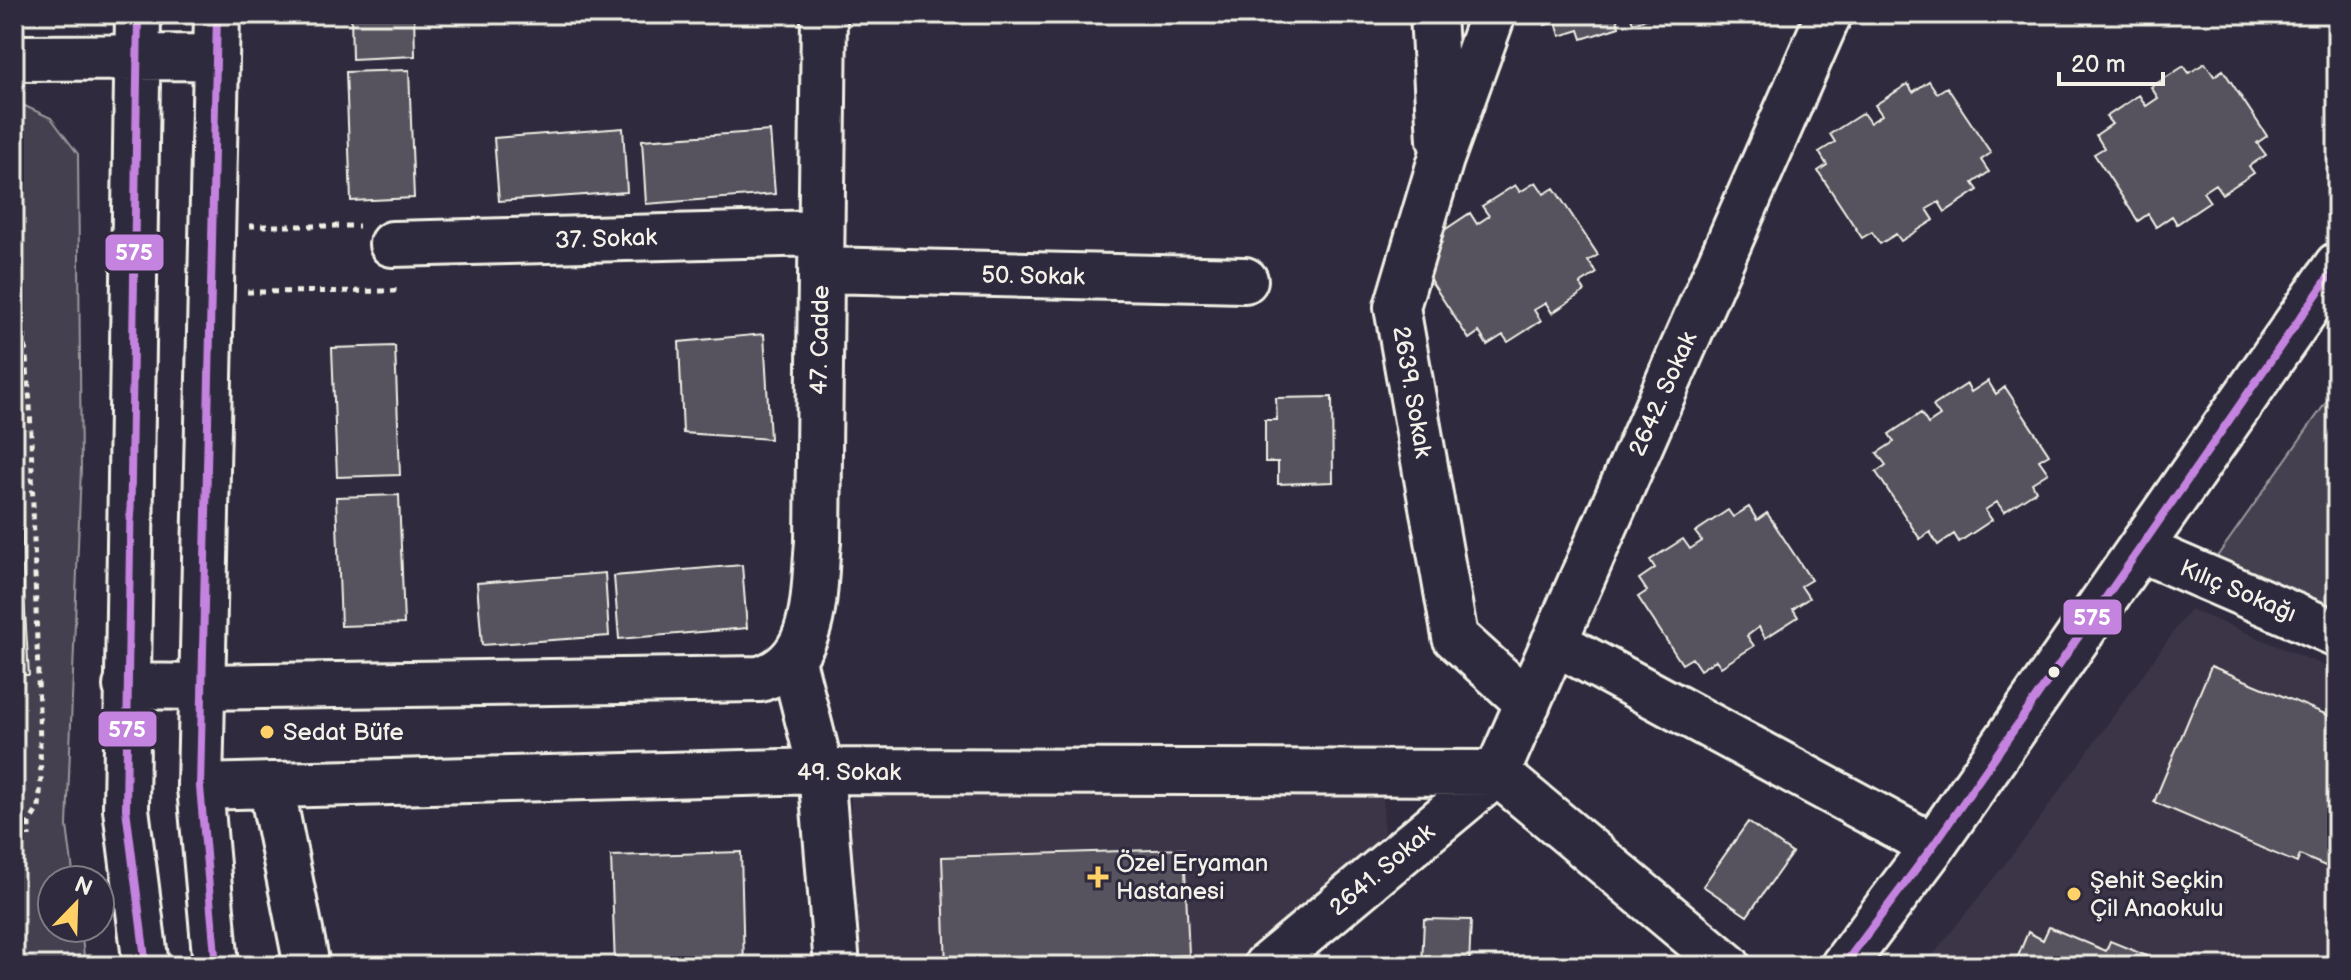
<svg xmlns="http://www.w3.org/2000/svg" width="2351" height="980" font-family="'Balsamiq Sans',sans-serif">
<rect width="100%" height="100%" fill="#2f2a3d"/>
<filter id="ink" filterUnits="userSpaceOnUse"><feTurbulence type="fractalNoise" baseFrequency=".0125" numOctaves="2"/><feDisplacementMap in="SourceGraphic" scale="16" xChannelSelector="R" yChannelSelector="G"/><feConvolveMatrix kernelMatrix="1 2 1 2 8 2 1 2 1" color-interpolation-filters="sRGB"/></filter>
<g filter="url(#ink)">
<path fill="#3b3647" d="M2190 609 2337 671V966H1924L2027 836Z
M1383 791 1384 843 1245 966H860L850 912 851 795Z"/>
<path fill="#454050" stroke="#9c989c" stroke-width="2" d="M14 101 51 118 78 154 81 469 67 826 74 880H52V928H81L85 966H14Z
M2337 387V610L2216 558Z"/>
<path fill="#56525f" stroke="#f4f1e8" stroke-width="2" d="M351 14H414L415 56 352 59Z
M1542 14H1619L1616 15 1619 27 1582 39 1579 30 1560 36 1556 22 1545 25Z
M1630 14H1662L1633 23Z
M2205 63 2214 76 2223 70 2267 136 2257 143 2266 155 2249 166 2254 173 2222 194 2215 184 2203 192 2210 202 2177 224 2172 216 2156 227 2148 214 2138 221 2094 154 2104 148 2096 135 2112 124 2106 117 2139 95 2146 106 2158 98 2151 87 2184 66 2189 73Z
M409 70 414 198 351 201 346 72Z
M1929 81 1937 93 1947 87 1991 153 1981 160 1989 172 1973 183 1978 190 1945 212 1939 202 1927 209 1934 220 1901 241 1896 234 1880 244 1872 232 1862 238 1818 171 1827 165 1819 152 1835 142 1830 134 1863 113 1870 123 1882 115 1875 105 1908 84 1913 92Z
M623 128 627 192 499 201 494 138Z
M770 131 775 194 646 204 642 140Z
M1536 182 1544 194 1554 188 1598 255 1588 261 1597 273 1580 284 1585 291 1552 313 1546 303 1534 310 1541 321 1508 342 1503 335 1487 345 1479 332 1469 339 1425 272 1434 266 1426 253 1442 242 1437 235 1470 213 1477 224 1489 216 1482 206 1515 185 1520 192Z
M764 334 770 439 683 433 679 342Z
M395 346 400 475 337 477 332 348Z
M1988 381 1996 394 2005 387 2049 454 2039 460 2048 473 2032 483 2036 491 2004 512 1997 502 1985 510 1992 520 1959 542 1954 534 1938 545 1930 532 1920 539 1876 472 1886 465 1877 453 1894 442 1889 434 1921 413 1928 424 1940 416 1933 406 1967 384 1971 392Z
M14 383H19L24 597 14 598Z
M1332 397 1333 482 1278 484V462H1265V420H1277L1276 398Z
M399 495 404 624 341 626 336 497Z
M1749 507 1757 520 1767 513 1811 580 1801 586 1809 598 1793 609 1798 617 1765 638 1759 627 1747 636 1754 646 1721 667 1716 660 1700 670 1692 658 1682 664 1638 597 1647 591 1639 579 1655 568 1650 560 1683 539 1690 549 1702 541 1695 532 1728 510 1733 517Z
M742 565 747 628 619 639 614 576Z
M605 573 609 636 482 645 477 583Z
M24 597 29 675H14V598Z
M2211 666 2337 719V871L2300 855 2297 863 2154 802Z
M1748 822 1792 853 1747 916 1703 886Z
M1184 849 1189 955 1118 958V966H946L942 857Z
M741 852 744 966H615L611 856Z
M1424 919 1471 920 1469 966H1422Z
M2049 927 2106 951 2110 941 2147 956 2143 966H2014L2028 932 2043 940Z"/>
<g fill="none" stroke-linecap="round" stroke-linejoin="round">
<defs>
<path id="minor" d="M1433 14 1440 140
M1493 14 1441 159 1397 307 1455 637 1528 703
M392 244 820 233
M821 270 1245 280
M2140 549 2337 634
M1554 642 1933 846
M793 661 821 771 837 966
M201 687 760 679C819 661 813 593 818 542L824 14
M1497 773 1728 966
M271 785 307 966
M200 787 821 771 1497 773
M1266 966 1497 773 1829 14
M1843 966 1933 846 2337 265"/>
<path id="major" d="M138 14 126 809 146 966
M14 58 216 57
M126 686 201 687
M216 966 200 787 217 14"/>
</defs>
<use href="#minor" stroke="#f4f1e8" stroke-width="50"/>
<use href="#major" stroke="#f4f1e8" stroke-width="50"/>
<path stroke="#f4f1e8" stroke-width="5" stroke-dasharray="6 6" stroke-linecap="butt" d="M249 226H359
M14 253H17L30 403 41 780 39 807 29 823V837
M247 292 394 291V283"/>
<use href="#minor" stroke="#2f2a3d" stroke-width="44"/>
<use href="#major" stroke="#2f2a3d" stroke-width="44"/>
<defs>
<path id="bus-1" d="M138 14 126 809 146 966
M216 966 200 787 217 14
M1843 966 1933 846 2337 265"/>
</defs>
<use href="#bus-1" stroke="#2f2a3d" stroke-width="14"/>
<use href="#bus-1" stroke="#c483df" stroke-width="8"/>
</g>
</g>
<circle fill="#f4f1e8" stroke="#2f2a3d" stroke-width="3" cx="2054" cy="672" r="7"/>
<g fill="#ffd166" stroke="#2f2a3d" stroke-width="3">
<circle cx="267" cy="732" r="8"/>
<path d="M1094 865h8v8h8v8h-8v8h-8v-8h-8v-8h8z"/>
<circle cx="2074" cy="894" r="8"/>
</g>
<g text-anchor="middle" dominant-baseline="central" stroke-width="6" stroke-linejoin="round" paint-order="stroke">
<g font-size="24" fill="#f4f1e8" stroke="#2f2a3d">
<text transform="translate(606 239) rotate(-2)">37. Sokak</text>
<text transform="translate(1033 276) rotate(1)">50. Sokak</text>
<text transform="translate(820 340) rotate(-89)">47. Cadde</text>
<text transform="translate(1412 392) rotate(80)">2639. Sokak</text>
<text transform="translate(1663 394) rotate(-66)">2642. Sokak</text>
<text transform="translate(2238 591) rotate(23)">Kılıç Sokağı</text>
<text x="849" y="772">49. Sokak</text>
<text transform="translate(1382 870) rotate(-40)">2641. Sokak</text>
</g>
<g font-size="24" fill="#f4f1e8" stroke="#2f2a3d" text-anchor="start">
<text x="283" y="732">Sedat Büfe</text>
<text x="1116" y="863">Özel Eryaman<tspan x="1116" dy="28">Hastanesi</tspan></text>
<text x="2090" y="880">Şehit Seçkin<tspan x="2090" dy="28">Çil Anaokulu</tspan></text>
</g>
</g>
<g stroke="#2f2a3d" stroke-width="3">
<rect x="104" y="233" width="61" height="39" rx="8" fill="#c483df"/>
<rect x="2062" y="598" width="61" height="38" rx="8" fill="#c483df"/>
<rect x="97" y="710" width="61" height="38" rx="8" fill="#c483df"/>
</g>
<g font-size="22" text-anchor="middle" font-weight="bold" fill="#fff">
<text x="134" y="260">575</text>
<text x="2092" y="625">575</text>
<text x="127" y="737">575</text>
</g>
<rect width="2351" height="980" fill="none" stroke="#2f2a3d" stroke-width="48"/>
<rect x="24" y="24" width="2303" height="932" fill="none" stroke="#f4f1e8" stroke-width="3" filter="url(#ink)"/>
<g transform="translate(76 904) rotate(23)"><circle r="38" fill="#2f2a3d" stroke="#7e7a81" stroke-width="2"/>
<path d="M0-6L14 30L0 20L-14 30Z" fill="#ffd166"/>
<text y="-12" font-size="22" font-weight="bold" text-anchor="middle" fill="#f4f1e8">N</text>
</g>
<path d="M2059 72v12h104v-12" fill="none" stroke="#f4f1e8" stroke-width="4"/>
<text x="2071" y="72" font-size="24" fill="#f4f1e8" stroke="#2f2a3d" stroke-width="6" paint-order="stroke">20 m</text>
</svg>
